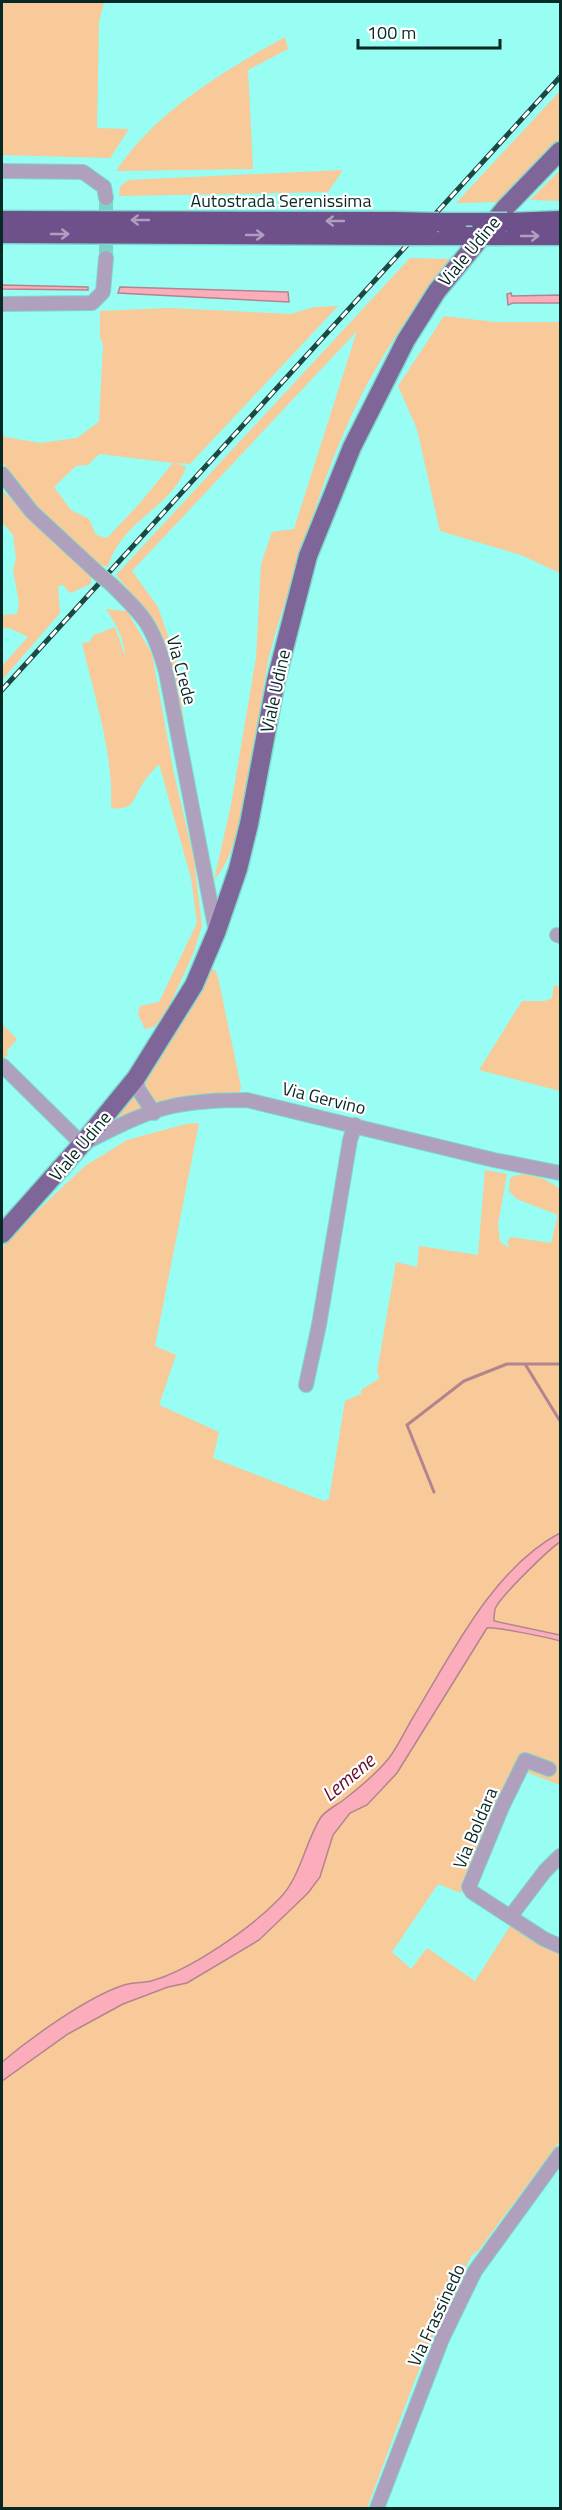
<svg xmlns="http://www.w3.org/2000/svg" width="562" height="2510" font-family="'Titillium Web',sans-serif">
<rect width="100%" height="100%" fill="#98fdf2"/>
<path fill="#f8c999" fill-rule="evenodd" d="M2 2H104L99 22 97 128 129 129 110 158 2 155Z
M285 37 288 49 248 70 253 169 116 171C156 111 222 72 285 37Z
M560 91V140L544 153 498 202 456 203Z
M343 170 328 192 119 196 120 187 128 180Z
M560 170V201L530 200Z
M410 258 451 259C416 305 382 352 357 404 331 457 313 514 296 570 287 597 277 625 270 653 257 706 249 845 214 880L231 805 256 658 261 564 272 532 294 529 357 331 132 571 158 607 176 660 192 782 167 655 149 615 116 575Z
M338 306 190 464 176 463 186 467C173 507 120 521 108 567L101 565 59 529 23 493 2 461V433L5 437 40 443 77 438 99 422 103 345 100 337V311L169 308 291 314 314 307ZM99 454 173 463 139 504 107 538 96 535 89 519 71 510 54 487 76 466 88 465Z
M444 316 495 322H560V573L521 555 440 531 417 429 398 386Z
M2 490 91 577V584L70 593 63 585 58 586 60 613 2 680V666L28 637 9 628H2V615L17 614 19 603 13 570 16 559 13 535 2 522Z
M106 609 127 611 152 654 174 774 194 859 202 926 193 954 167 1011 154 1027 145 1029 138 1014 140 1006 159 1002 197 923 191 878 159 764C153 770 147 777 143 783 133 799 134 811 111 808 114 755 94 695 82 643L89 642 94 635 115 627 125 656C124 638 116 624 106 609Z
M211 969 215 970 218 977 241 1087 239 1095 160 1105 145 1090V1082L207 971Z
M554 985 560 987V1091L479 1070 522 1001H545L552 998Z
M2 1024 17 1039 6 1052 8 1054 2 1061Z
M133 1092 145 1111 111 1123V1120Z
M199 1123 155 1346 176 1355 159 1405 219 1432 213 1458 324 1501 329 1499 345 1401 361 1394V1390L380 1378 377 1372 396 1262 417 1267 419 1246 478 1255 485 1170 507 1174 498 1224 500 1242 510 1248 507 1241 511 1237 551 1243 558 1215 517 1199 509 1191 510 1178C525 1169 547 1179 560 1189V1785L515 1768 496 1803 461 1893 438 1884 392 1952 411 1969 427 1948 475 1981 512 1923 560 1953V2141L478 2251 472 2255C427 2337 400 2422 367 2508H2V1248L37 1211 85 1166 127 1140 186 1124Z"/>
<path fill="#fbadbb" stroke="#b2858e" stroke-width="1.5" d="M2 285 88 287V290L2 289Z
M120 287 288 292 289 302 118 293Z
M511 293 512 296 560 295V303H513L508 305 507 294Z
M560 1533V1542C549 1549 502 1595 496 1607 494 1611 494 1617 494 1621L560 1635V1641C550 1638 493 1626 487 1628L397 1773 367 1805 350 1813 333 1835 320 1877 308 1893 259 1940 187 1983 168 1987 123 2004 68 2034 2 2081V2062C32 2037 87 1997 124 1985 133 1982 143 1983 151 1981 191 1970 251 1928 280 1898 301 1876 305 1842 321 1817 326 1810 339 1804 346 1798 360 1787 378 1772 389 1758 398 1746 405 1731 412 1719 451 1655 493 1568 560 1533Z"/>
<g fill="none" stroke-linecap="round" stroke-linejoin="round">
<path stroke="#b2858e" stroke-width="3" d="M525 1364 560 1421
M434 1492 407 1425 464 1381 507 1364H560"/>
<path stroke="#7bd3c9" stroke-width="14" stroke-dasharray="14 7" stroke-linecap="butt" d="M106 198V258"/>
<defs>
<path id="minor" d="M2 171 83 172 104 187 106 198
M2 304 92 303 103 292 106 258
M2 474 32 512 99 574
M112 585C146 618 153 626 166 672L216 932
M557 935 560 936
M3 1066 82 1144C111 1130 141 1113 173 1106 197 1101 222 1100 247 1100L494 1160 560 1173
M136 1078 138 1089 154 1113
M306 1385 319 1325 350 1140 355 1125
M549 1769 525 1760 502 1807 469 1887 472 1892 544 1939 560 1946
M510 1917 545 1871 560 1856
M377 2508 442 2339 475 2271 560 2154"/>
<path id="major" d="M2 1234 82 1144 136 1078 194 985 216 933 238 869 249 824 276 680 308 556 352 447 406 340 437 291 506 207 560 151"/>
<path id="highway" d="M2 220 394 221
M439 222H480
M507 222 560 220
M2 234 394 236
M430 236H466
M499 236H560"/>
</defs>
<use href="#minor" stroke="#7ed7cd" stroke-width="16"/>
<use href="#major" stroke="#7ed7cd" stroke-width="21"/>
<use href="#highway" stroke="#7ed7cd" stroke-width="21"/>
<use href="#minor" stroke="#afa1be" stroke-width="14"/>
<use href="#major" stroke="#7f6699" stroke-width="18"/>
<use href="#highway" stroke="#6e508a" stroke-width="18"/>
<defs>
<path id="rail" d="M2 690 560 77"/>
</defs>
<use href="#rail" stroke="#1c4743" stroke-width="5"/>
<use href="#rail" stroke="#fff" stroke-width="3" stroke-dasharray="9" stroke-linecap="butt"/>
<defs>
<path id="minor-bridge" d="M99 574 112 585"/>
<path id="highway-bridge" d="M394 221 439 222
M480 222H507
M394 236H430
M466 236H499"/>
</defs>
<use href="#minor-bridge" stroke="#7ed7cd" stroke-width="16" stroke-linecap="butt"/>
<use href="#highway-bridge" stroke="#7ed7cd" stroke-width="21" stroke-linecap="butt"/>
<use href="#minor-bridge" stroke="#afa1be" stroke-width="14"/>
<use href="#highway-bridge" stroke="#6e508a" stroke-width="18"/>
</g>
<defs><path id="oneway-shaft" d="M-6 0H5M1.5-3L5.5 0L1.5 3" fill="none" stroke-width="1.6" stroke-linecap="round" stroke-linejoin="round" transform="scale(1.5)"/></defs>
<g stroke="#af9fbf">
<use href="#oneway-shaft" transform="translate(140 220) rotate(-180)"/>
<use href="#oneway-shaft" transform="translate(335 221) rotate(-180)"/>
<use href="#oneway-shaft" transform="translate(60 234)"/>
<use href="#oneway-shaft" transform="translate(255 235)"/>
<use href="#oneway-shaft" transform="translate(530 236)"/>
</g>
<g text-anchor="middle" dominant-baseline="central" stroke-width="4.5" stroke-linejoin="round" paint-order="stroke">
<g font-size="18" fill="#072926" stroke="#fff">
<text x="281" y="200">Autostrada Serenissima</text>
<text transform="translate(469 251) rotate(-50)">Viale Udine</text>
<text transform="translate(182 670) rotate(75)">Via Crede</text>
<text transform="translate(275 691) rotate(-78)">Viale Udine</text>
<text transform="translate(324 1098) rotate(14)">Via Gervino</text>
<text transform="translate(80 1146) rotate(-50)">Viale Udine</text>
<text transform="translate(475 1828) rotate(-67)">Via Boldara</text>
<text transform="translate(436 2315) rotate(-65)">Via Frassinedo</text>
</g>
<g font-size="20" font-style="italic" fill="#630e2b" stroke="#fff">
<text transform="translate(348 1777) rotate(-40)">Lemene</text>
</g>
</g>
<rect width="562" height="2510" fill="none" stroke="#072926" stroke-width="6"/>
<path d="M358 39v9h142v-9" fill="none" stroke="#072926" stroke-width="3"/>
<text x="367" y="39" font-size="18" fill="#072926" stroke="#ffffff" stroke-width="4.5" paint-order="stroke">100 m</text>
</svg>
